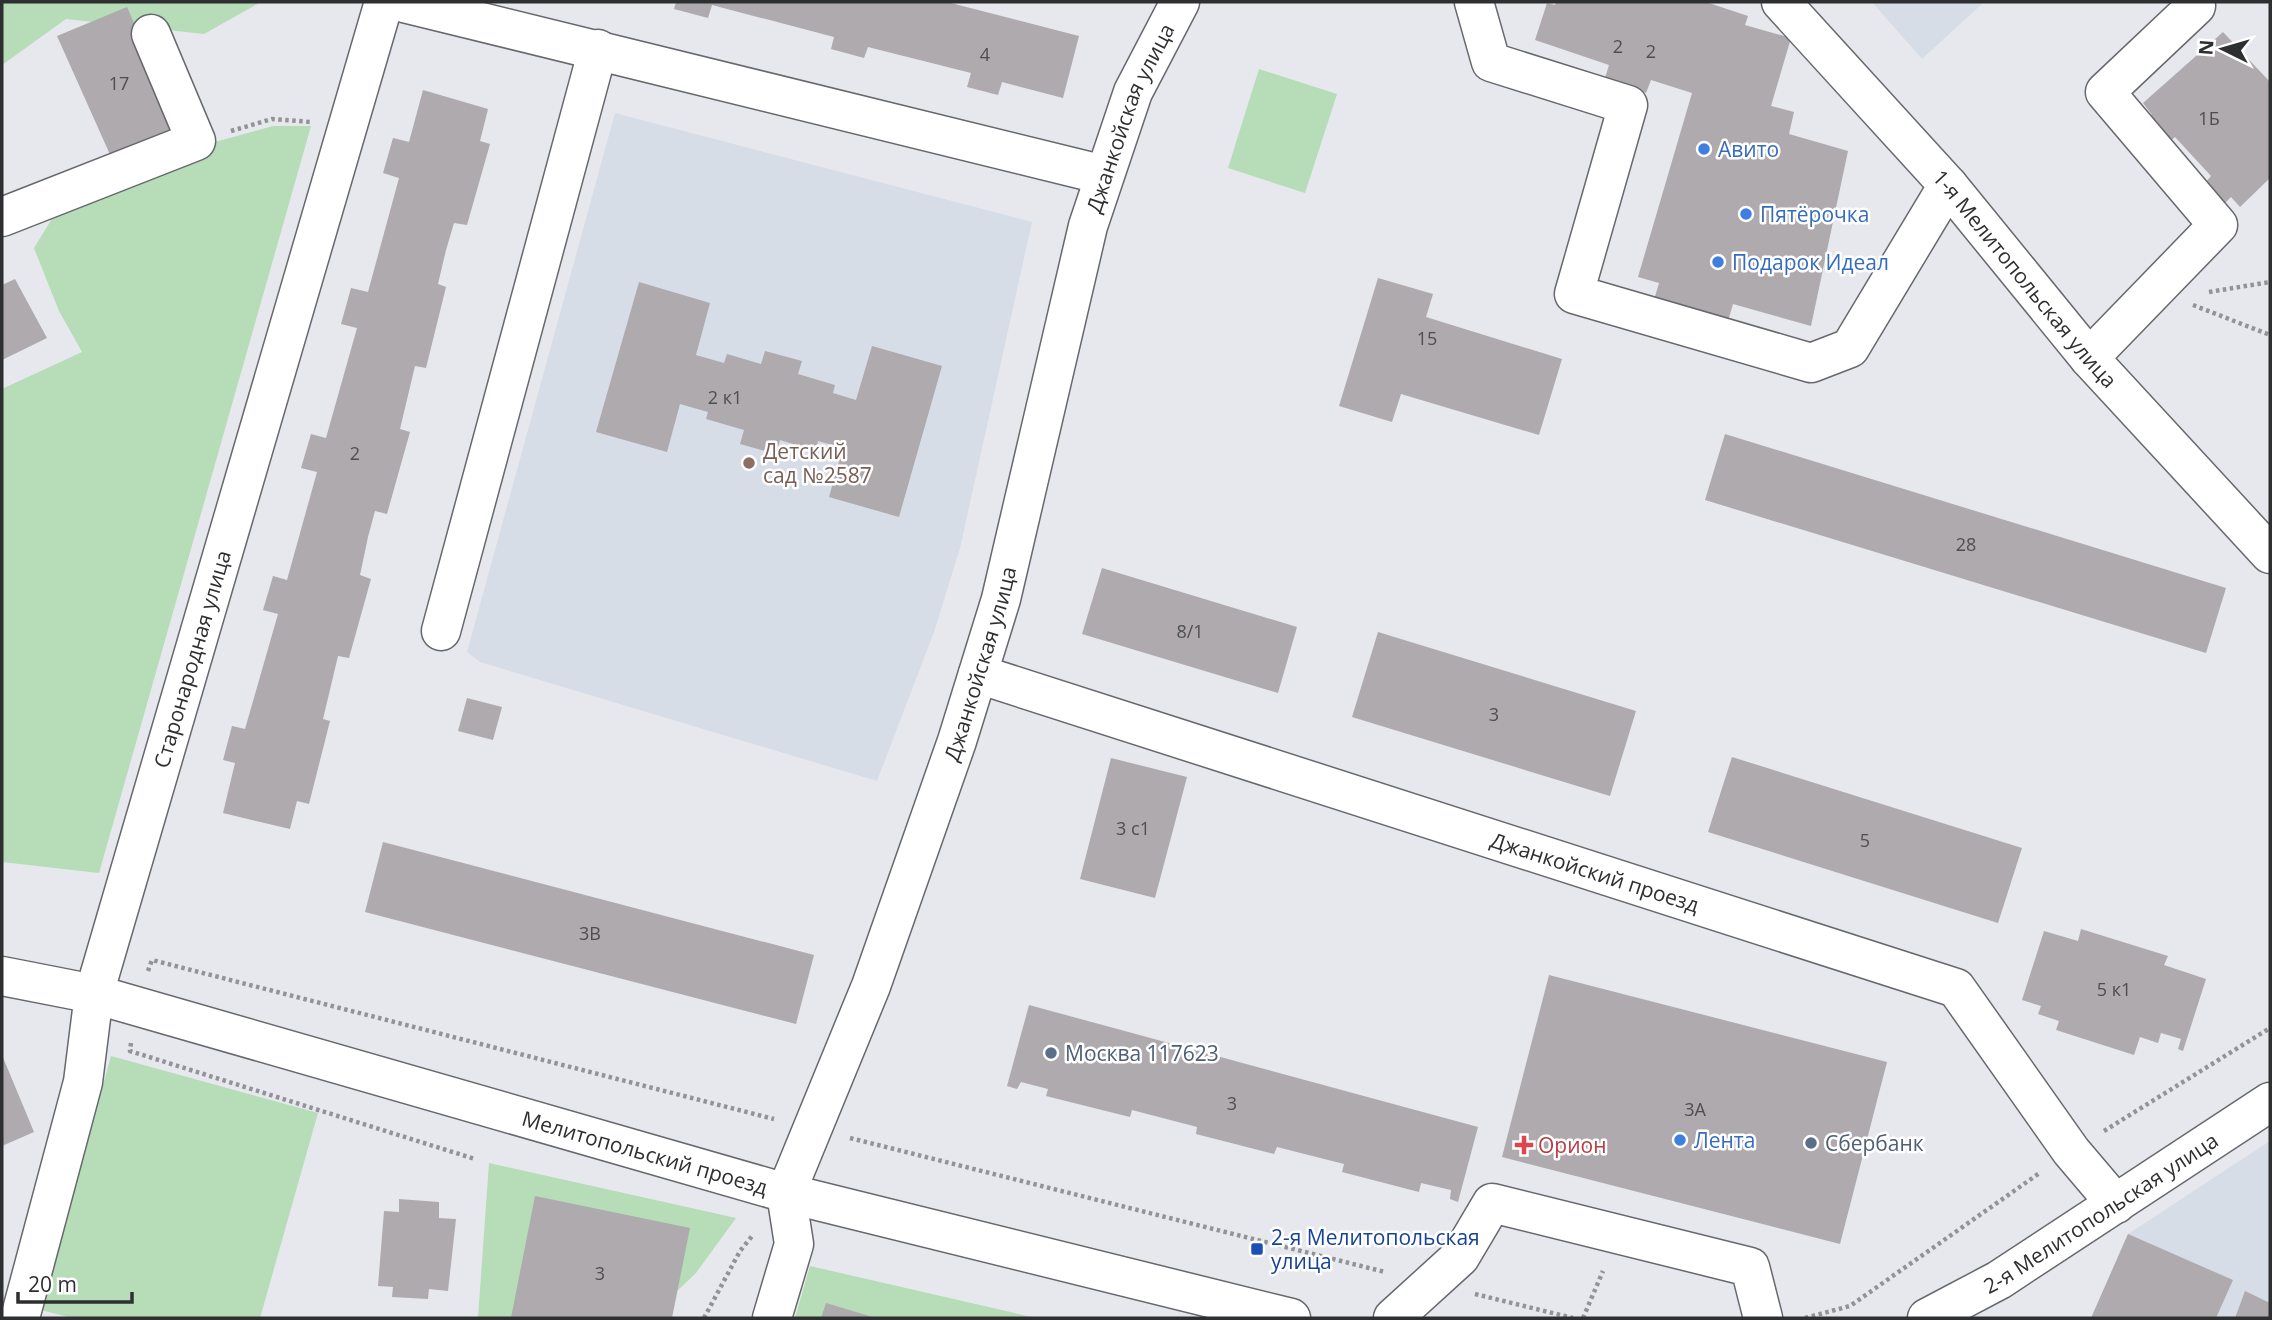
<svg xmlns="http://www.w3.org/2000/svg" width="2272" height="1320" font-family="'Open Sans',sans-serif">
<rect width="100%" height="100%" fill="#e6e8ed"/>
<path fill="#d6dde7" d="M1872 2H1984L1922 59Z
M615 113 1032 222 960 548 934 632 877 781 480 662 467 652Z
M2270 1141V1318H2091L2128 1234Z"/>
<path fill="#b6dcb8" d="M2 2H261L204 34 66 19 2 65Z
M1259 69 1337 94 1305 193 1228 168Z
M273 126H311L99 873 2 862V389L82 352 59 311 34 248 61 204 193 148Z
M111 1056 318 1113 260 1318H72L41 1310Z
M489 1163 736 1218 696 1273 649 1318H478Z
M810 1266 1036 1318H795Z"/>
<path fill="#aeaaad" d="M676 2H947L1079 36 1063 98 1002 82 998 95 967 87 971 73 868 47 864 58 831 49 834 37 712 5 708 18 674 9Z
M1556 2H1706L1748 16 1745 25 1791 38 1771 106 1794 112 1789 134 1848 151 1811 326 1733 304 1728 321 1654 300 1659 283 1638 277 1692 93 1651 80 1646 93 1605 78 1609 65 1535 40 1547 3 1555 5Z
M127 7 180 130 112 159 57 36Z
M2223 32 2270 82V178L2240 207 2231 197 2225 203 2205 183 2211 176 2175 137 2166 145 2145 122 2152 115 2143 103Z
M423 90 488 109 480 141 490 144 467 225 454 223 446 250 438 284 446 287 426 368 415 366 400 429 410 432 387 514 375 511 368 537 360 575 371 579 349 658 338 656 323 719 330 721 309 804 297 801 290 829 223 813 235 763 223 760 232 726 245 729 278 614 263 610 273 576 287 580 317 472 301 468 311 434 326 438 357 328 341 324 351 288 368 292 399 178 383 173 393 138 409 142Z
M1378 278 1433 294 1426 317 1562 359 1539 435 1401 394 1392 422 1339 406Z
M15 279 47 338 2 360V285Z
M639 282 710 303 696 355 724 363 727 354 761 364 765 351 802 361 798 374 835 385 833 393 856 400 872 346 942 366 899 517 829 497 843 448 818 441 816 451 780 440 776 454 740 444 744 430 706 419 708 412 680 404 667 452 596 432Z
M1725 434 2226 588 2206 653 1705 500Z
M1102 568 1297 627 1278 693 1082 634Z
M1378 632 1636 711 1610 796 1352 717Z
M467 698 502 707 493 740 458 731Z
M1732 757 2022 848 1998 923 1708 832Z
M1111 758 1187 777 1155 898 1080 879Z
M383 842 814 955 796 1024 365 912Z
M2081 929 2168 956 2164 965 2206 979 2183 1051 2178 1049 2181 1039 2161 1033 2158 1043 2140 1037 2134 1055 2056 1030 2059 1021 2038 1014 2041 1006 2022 1000 2044 931 2078 941Z
M1549 975 1887 1062 1840 1244 1502 1157Z
M1029 1005 1478 1127 1458 1202 1450 1199 1451 1190 1421 1183 1419 1192 1342 1172 1344 1164 1277 1147 1274 1154 1196 1134 1197 1127 1132 1110 1130 1117 1046 1096 1048 1089 1021 1082 1017 1089 1007 1086Z
M2 1055 34 1132 2 1146Z
M535 1196 690 1228 672 1318H511Z
M399 1199 439 1202V1218L456 1219 448 1291 429 1289 428 1299 392 1297 393 1287 378 1286 384 1211 399 1212Z
M2128 1234 2233 1280 2216 1318H2091Z
M2245 1291 2270 1303V1318H2235Z
M826 1303 876 1318H821Z"/>
<g fill="none" stroke-linecap="round" stroke-linejoin="round">
<defs>
<g id="minor">
<path d="M400 2 1104 175"/>
<path d="M1474 2 1491 62 1628 105 1574 294 1811 363 1850 348 1948 185"/>
<path id="s1" d="M1781 2 1948 185 2089 358 2270 554"/>
<path d="M2 217 196 141 151 34"/>
<path d="M2089 358 2218 225 2105 92 2196 6"/>
<path d="M441 631 598 49"/>
<path id="s2" d="M978 674 1956 988 2071 1151 2116 1204"/>
<path id="s3" d="M2 976 94 994 786 1193 1291 1318"/>
<path id="s4" d="M20 1318 83 1082 94 994 384 2"/>
<path id="s5" d="M772 1318 794 1244 786 1193 871 986 957 741 1001 599 1088 226 1133 92 1180 2"/>
<path d="M1393 1318 1460 1257 1492 1203 1750 1267 1763 1318"/>
<path id="s6" d="M1927 1318 1999 1280 2270 1102"/>
</g>
</defs>
<use href="#minor" stroke="#66686c" stroke-width="41"/>
<path stroke="#919397" stroke-width="4.5" stroke-dasharray="3.5 3.5" stroke-linecap="butt" d="M231 131 272 119 311 122
M2209 292 2270 282
M2193 305 2270 335
M148 971 152 960 774 1119
M131 1043 130 1051 475 1159
M2104 1131 2270 1028
M850 1138 1385 1272
M1475 1294 1573 1318
M704 1318 740 1251 753 1235
M1583 1318 1603 1271
M1805 1318 1850 1306 2041 1172"/>
<use href="#minor" stroke="#fff" stroke-width="38"/>
</g>
<g fill="#3f7fe0" stroke="#fff" stroke-width="2.5">
<circle cx="1704" cy="149" r="7"/>
<circle cx="1746" cy="214" r="7"/>
<circle cx="1718" cy="262" r="7"/>
<circle cx="1680" cy="1140" r="7"/>
</g>
<circle fill="#8d6e63" stroke="#fff" stroke-width="2.5" cx="749" cy="463" r="7"/>
<g fill="#5c6f8a" stroke="#fff" stroke-width="2.5">
<circle cx="1051" cy="1053" r="7"/>
<circle cx="1811" cy="1143" r="7"/>
</g>
<path fill="#e0444e" stroke="#fff" stroke-width="2.5" d="M1520.5 1134.5h7v7h7v7h-7v7h-7v-7h-7v-7h7z"/>
<rect fill="#1a4fb4" stroke="#fff" stroke-width="2.5" x="1250" y="1242" width="14" height="14" rx="3.5"/>
<g text-anchor="middle" dominant-baseline="central" stroke-width="5" stroke-linejoin="round" paint-order="stroke">
<g font-size="18" fill="#4e4e50">
<text x="1618" y="46">2</text>
<text x="1651" y="51">2</text>
<text x="985" y="54">4</text>
<text x="119" y="83">17</text>
<text x="2209" y="118">1Б</text>
<text x="1427" y="338">15</text>
<text x="725" y="397">2 к1</text>
<text x="355" y="453">2</text>
<text x="1966" y="544">28</text>
<text x="1190" y="631">8/1</text>
<text x="1494" y="714">3</text>
<text x="1133" y="828">3 с1</text>
<text x="1865" y="840">5</text>
<text x="590" y="933">3В</text>
<text x="2114" y="989">5 к1</text>
<text x="1232" y="1103">3</text>
<text x="1695" y="1109">3А</text>
<text x="600" y="1273">3</text>
</g>
<g font-size="21" fill="#2e2f31" stroke="#fff">
<text stroke="none"><textPath href="#s5" startOffset="1260">Джанкойская улица</textPath></text>
<text stroke="none"><textPath href="#s1" startOffset="369">1-я Мелитопольская улица</textPath></text>
<text stroke="none"><textPath href="#s4" startOffset="682">Старонародная улица</textPath></text>
<text stroke="none"><textPath href="#s5" startOffset="693">Джанкойская улица</textPath></text>
<text stroke="none"><textPath href="#s2" startOffset="648">Джанкойский проезд</textPath></text>
<text stroke="none"><textPath href="#s3" startOffset="667">Мелитопольский проезд</textPath></text>
<text stroke="none"><textPath href="#s6" startOffset="203">2-я Мелитопольская улица</textPath></text>
</g>
<g font-size="21" fill="#366cbe" stroke="#fff" text-anchor="start">
<text x="1718" y="149">Авито</text>
<text x="1760" y="214">Пятёрочка</text>
<text x="1732" y="262">Подарок Идеал</text>
<text x="1694" y="1140">Лента</text>
</g>
<g font-size="21" fill="#785e54" stroke="#fff" text-anchor="start">
<text x="763" y="451">Детский<tspan x="763" dy="24">сад №2587</tspan></text>
</g>
<g font-size="21" fill="#4e5e75" stroke="#fff" text-anchor="start">
<text x="1065" y="1053">Москва 117623</text>
<text x="1825" y="1143">Сбербанк</text>
</g>
<g font-size="21" fill="#be3a42" stroke="#fff" text-anchor="start">
<text x="1538" y="1145">Орион</text>
</g>
<g font-size="21" fill="#164399" stroke="#fff" text-anchor="start">
<text x="1271" y="1237">2-я Мелитопольская<tspan x="1271" dy="24">улица</tspan></text>
</g>
</g>
<rect width="2272" height="1320" fill="none" stroke="#2e2f31" stroke-width="7"/>
<g transform="translate(2223 49) rotate(275)" stroke="#ffffff" stroke-width="5" paint-order="stroke">
<path d="M0-5L12 26L0 18L-12 26Z" fill="#2e2f31"/>
<text y="-10" font-size="19" font-weight="bold" text-anchor="middle" fill="#2e2f31">N</text>
</g>
<path d="M18 1292v10h114v-10" fill="none" stroke="#2e2f31" stroke-width="3.5"/>
<text x="28" y="1292" font-size="21" fill="#2e2f31" stroke="#ffffff" stroke-width="5" paint-order="stroke">20 m</text>
</svg>
